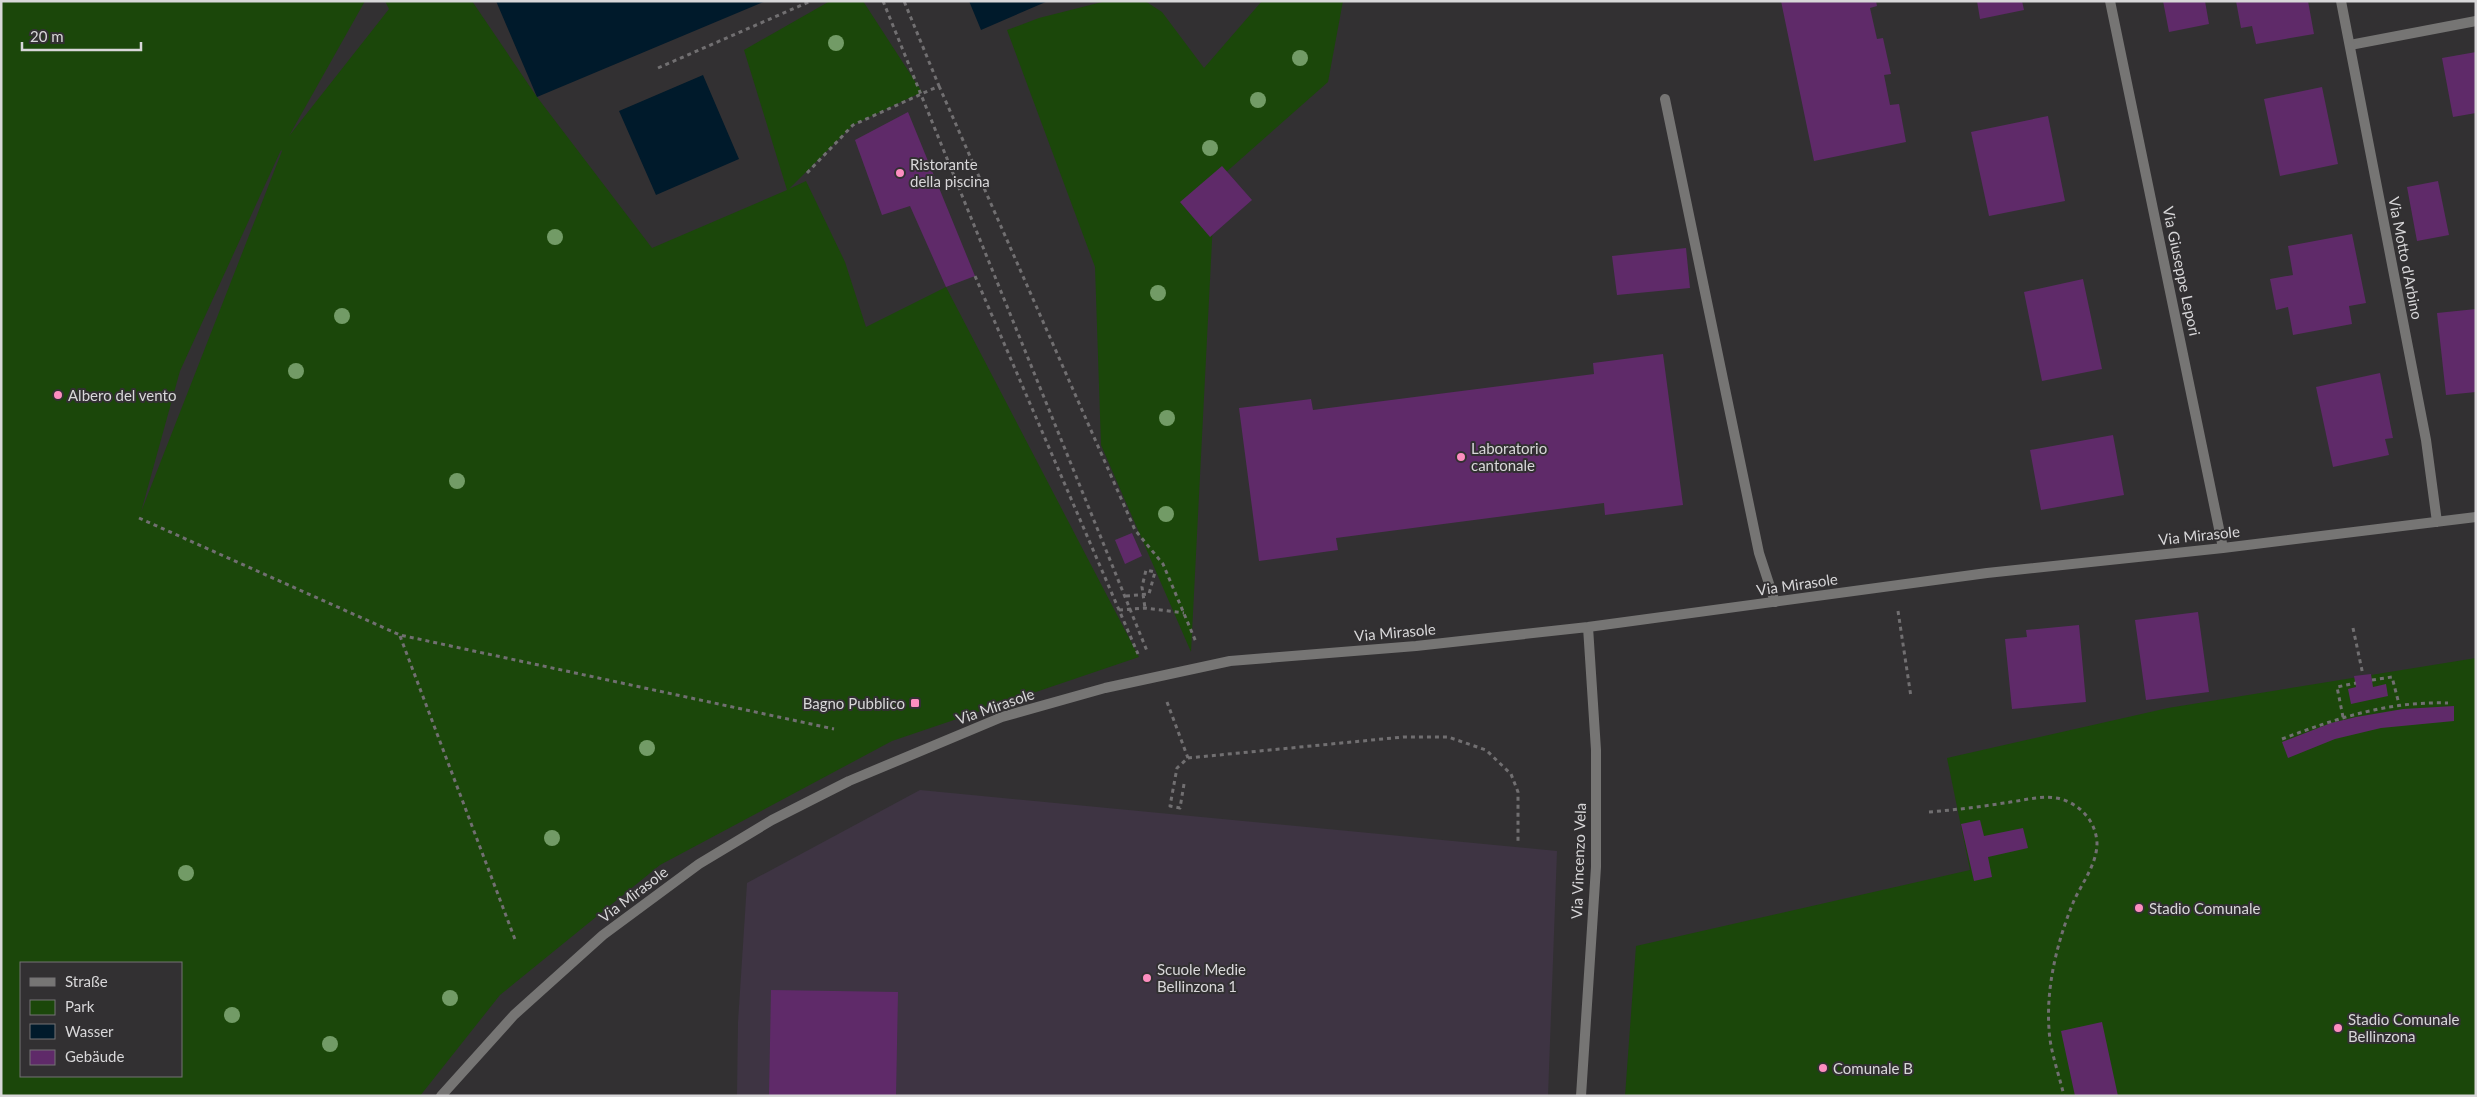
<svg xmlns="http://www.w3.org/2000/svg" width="2477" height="1097" font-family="Lato,sans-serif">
<rect width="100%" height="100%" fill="#323032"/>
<path fill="#3e3443" d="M920 790 1557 851 1548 1096H737L738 1022 747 883Z"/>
<path fill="#1b470a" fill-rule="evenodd" d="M1 1H365L289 136 389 9 385 1H472L537 97 652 248 787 190 744 50 830 1H863L922 92 853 125 789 189 806 181 845 262 866 327 946 287 1139 657 892 741 660 865 500 995 420 1096H1ZM281 150 282 151 141 512 180 371ZM21 963H181V1076H21Z
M1106 1H1145L1162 12 1204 68 1262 1H1343L1328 82 1215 182 1191 652 1101 445 1095 267 1007 30 1039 18Z
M2476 658V1096H1625L1636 946 1970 870 1947 758 2168 708Z"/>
<path fill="#001a2b" d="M496 1H766L537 97Z
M969 1H1048L981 30Z
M703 75 739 159 656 195 619 111Z"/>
<path fill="#5f2a69" d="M1781 1H1876L1877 6 1870 8 1877 39 1883 38 1891 74 1884 75 1890 105 1899 104 1906 142 1814 161Z
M1977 1H2022L2024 10 1980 19Z
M2163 1H2205L2209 24 2169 32Z
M2236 1H2308L2314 34 2256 44 2252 26 2241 28Z
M2476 52V113L2453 117 2442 58Z
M2322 87 2338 164 2280 176 2264 99Z
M908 112 975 276 946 287 910 206 882 215 855 140Z
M2048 116 2065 201 1989 216 1971 132Z
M1222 166 1252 200 1210 237 1180 202Z
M2438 181 2449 235 2417 241 2407 187Z
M2352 234 2366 303 2349 306 2352 324 2293 335 2288 307 2276 310 2270 279 2293 275 2288 246Z
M1686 248 1690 288 1617 295 1612 256Z
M2083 279 2102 369 2042 381 2024 292Z
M2476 309V392L2446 395 2437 313Z
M1663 354 1683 505 1605 515 1604 503 1336 538 1338 550 1259 561 1239 408 1311 399 1313 410 1594 374 1593 363Z
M2380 373 2393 438 2385 439 2389 455 2333 467 2316 387Z
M2113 435 2124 495 2041 510 2030 450Z
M1132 533 1142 556 1125 564 1115 540Z
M2198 612 2209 692 2146 700 2135 620Z
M2079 625 2086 702 2012 709 2005 639 2027 637 2026 630Z
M2371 674 2373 687 2386 684 2388 696 2351 704 2348 689 2356 687 2354 676Z
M2454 706V721L2381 728 2335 739 2288 758 2282 742 2331 723 2356 717 2403 709Z
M1980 820 1984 836 2023 828 2028 848 1988 857 1992 877 1974 881 1961 824Z
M771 990 898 992 896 1096H769Z
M2102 1022 2118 1096H2075L2061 1031Z"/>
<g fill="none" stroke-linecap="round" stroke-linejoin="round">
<path stroke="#716f71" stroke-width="3" stroke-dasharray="4 4" stroke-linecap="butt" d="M883 1 1147 651
M658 68 811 1
M939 86 1135 530 1163 564 1196 642
M807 173 853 125 939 86 904 1
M975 276 1138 654
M139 518 400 635 834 729
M1126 596 1149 594 1155 572 1146 570 1142 587 1145 608
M1119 610 1145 608 1184 613
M1898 611 1911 697
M2353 628 2363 675
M400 636 516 942
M2372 680 2392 677 2399 704
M1167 702 1188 758
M2343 717 2337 687 2356 683
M2282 739C2337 718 2389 701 2448 703
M1184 784 1180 808 1170 806 1177 768 1188 758 1403 737H1448L1486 750 1511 774 1518 792V843
M1929 812C1954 810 1979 807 2004 803 2022 801 2043 794 2061 799 2081 805 2096 822 2097 843 2097 865 2081 884 2073 903 2057 942 2046 987 2049 1029 2050 1051 2059 1074 2064 1096"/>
<path stroke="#767574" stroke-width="10" d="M2350 45 2476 21
M1665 99 1759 553 1775 602"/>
<path stroke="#767574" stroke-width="10" d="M2110 1 2223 548
M2341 1 2426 440 2437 522
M441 1096 514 1015 603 935 699 864 772 820 849 781 1002 717 1105 688 1230 661 1416 646 1588 627 1987 573 2223 548 2476 517
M1581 1096 1596 867V750L1588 627"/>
</g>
<g fill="#729b66">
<circle cx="836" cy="43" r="8"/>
<circle cx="1300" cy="58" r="8"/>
<circle cx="1258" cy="100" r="8"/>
<circle cx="1210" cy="148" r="8"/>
<circle cx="555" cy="237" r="8"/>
<circle cx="1158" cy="293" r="8"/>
<circle cx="342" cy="316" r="8"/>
<circle cx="296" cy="371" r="8"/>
<circle cx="1167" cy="418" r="8"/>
<circle cx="457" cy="481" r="8"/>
<circle cx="1166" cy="514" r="8"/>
<circle cx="647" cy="748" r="8"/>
<circle cx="552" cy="838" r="8"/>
<circle cx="186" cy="873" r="8"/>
<circle cx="450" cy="998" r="8"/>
<circle cx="232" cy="1015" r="8"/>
<circle cx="330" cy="1044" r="8"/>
</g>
<g fill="#fd8ec0" stroke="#323032" stroke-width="2">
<circle cx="900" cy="173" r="5"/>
<circle cx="58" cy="395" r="5"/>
<circle cx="1461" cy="457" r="5"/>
<rect x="910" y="698" width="10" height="10" rx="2.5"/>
<circle cx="2139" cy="908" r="5"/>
<circle cx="1147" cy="978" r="5"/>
<circle cx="2338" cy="1028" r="5"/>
<circle cx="1823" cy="1068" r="5"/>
</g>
<g text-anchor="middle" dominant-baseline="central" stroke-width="4" stroke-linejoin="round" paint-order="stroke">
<g font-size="15" fill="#d8d7d9" stroke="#323032" text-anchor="start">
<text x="910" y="164">Ristorante<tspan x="910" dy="17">della piscina</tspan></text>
<text x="68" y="395">Albero del vento</text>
<text x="1471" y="448">Laboratorio<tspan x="1471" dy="17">cantonale</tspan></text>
<text x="905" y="703" text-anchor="end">Bagno Pubblico</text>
<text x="2149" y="908">Stadio Comunale</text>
<text x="1157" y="969">Scuole Medie<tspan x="1157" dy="17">Bellinzona 1</tspan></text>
<text x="2348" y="1019">Stadio Comunale<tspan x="2348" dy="17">Bellinzona</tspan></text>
<text x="1833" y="1068">Comunale B</text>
</g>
<g font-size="15" fill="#d8d7d9" stroke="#323032">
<text transform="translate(2406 258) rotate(79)">Via Motto d'Arbino</text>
<text transform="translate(2182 271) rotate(78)">Via Giuseppe Lepori</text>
<text transform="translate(2199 535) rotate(-6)">Via Mirasole</text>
<text transform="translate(1797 584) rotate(-8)">Via Mirasole</text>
<text transform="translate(1395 632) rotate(-5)">Via Mirasole</text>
<text transform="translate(995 706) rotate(-19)">Via Mirasole</text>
<text transform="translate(1578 861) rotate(-88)">Via Vincenzo Vela</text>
<text transform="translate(633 894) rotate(-37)">Via Mirasole</text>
</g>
</g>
<rect width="2477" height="1097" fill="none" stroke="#d8d7d9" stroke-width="5"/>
<rect x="20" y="962" width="162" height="115" fill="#323032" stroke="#747375"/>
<rect x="30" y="978" width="25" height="8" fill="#767574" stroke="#747375"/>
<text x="65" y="987" font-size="15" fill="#d8d7d9">Straße</text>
<rect x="30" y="1000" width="25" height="15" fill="#1b470a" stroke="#747375"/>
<text x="65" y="1012" font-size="15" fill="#d8d7d9">Park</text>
<rect x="30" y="1024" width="25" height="15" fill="#001a2b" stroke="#747375"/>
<text x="65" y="1037" font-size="15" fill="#d8d7d9">Wasser</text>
<rect x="30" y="1050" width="25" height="15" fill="#5f2a69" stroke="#747375"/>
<text x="65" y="1062" font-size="15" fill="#d8d7d9">Gebäude</text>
<path d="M22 42v8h119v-8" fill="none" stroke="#d8d7d9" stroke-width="2.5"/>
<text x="30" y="42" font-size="15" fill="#d8d7d9" stroke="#323032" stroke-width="4" paint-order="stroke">20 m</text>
</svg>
